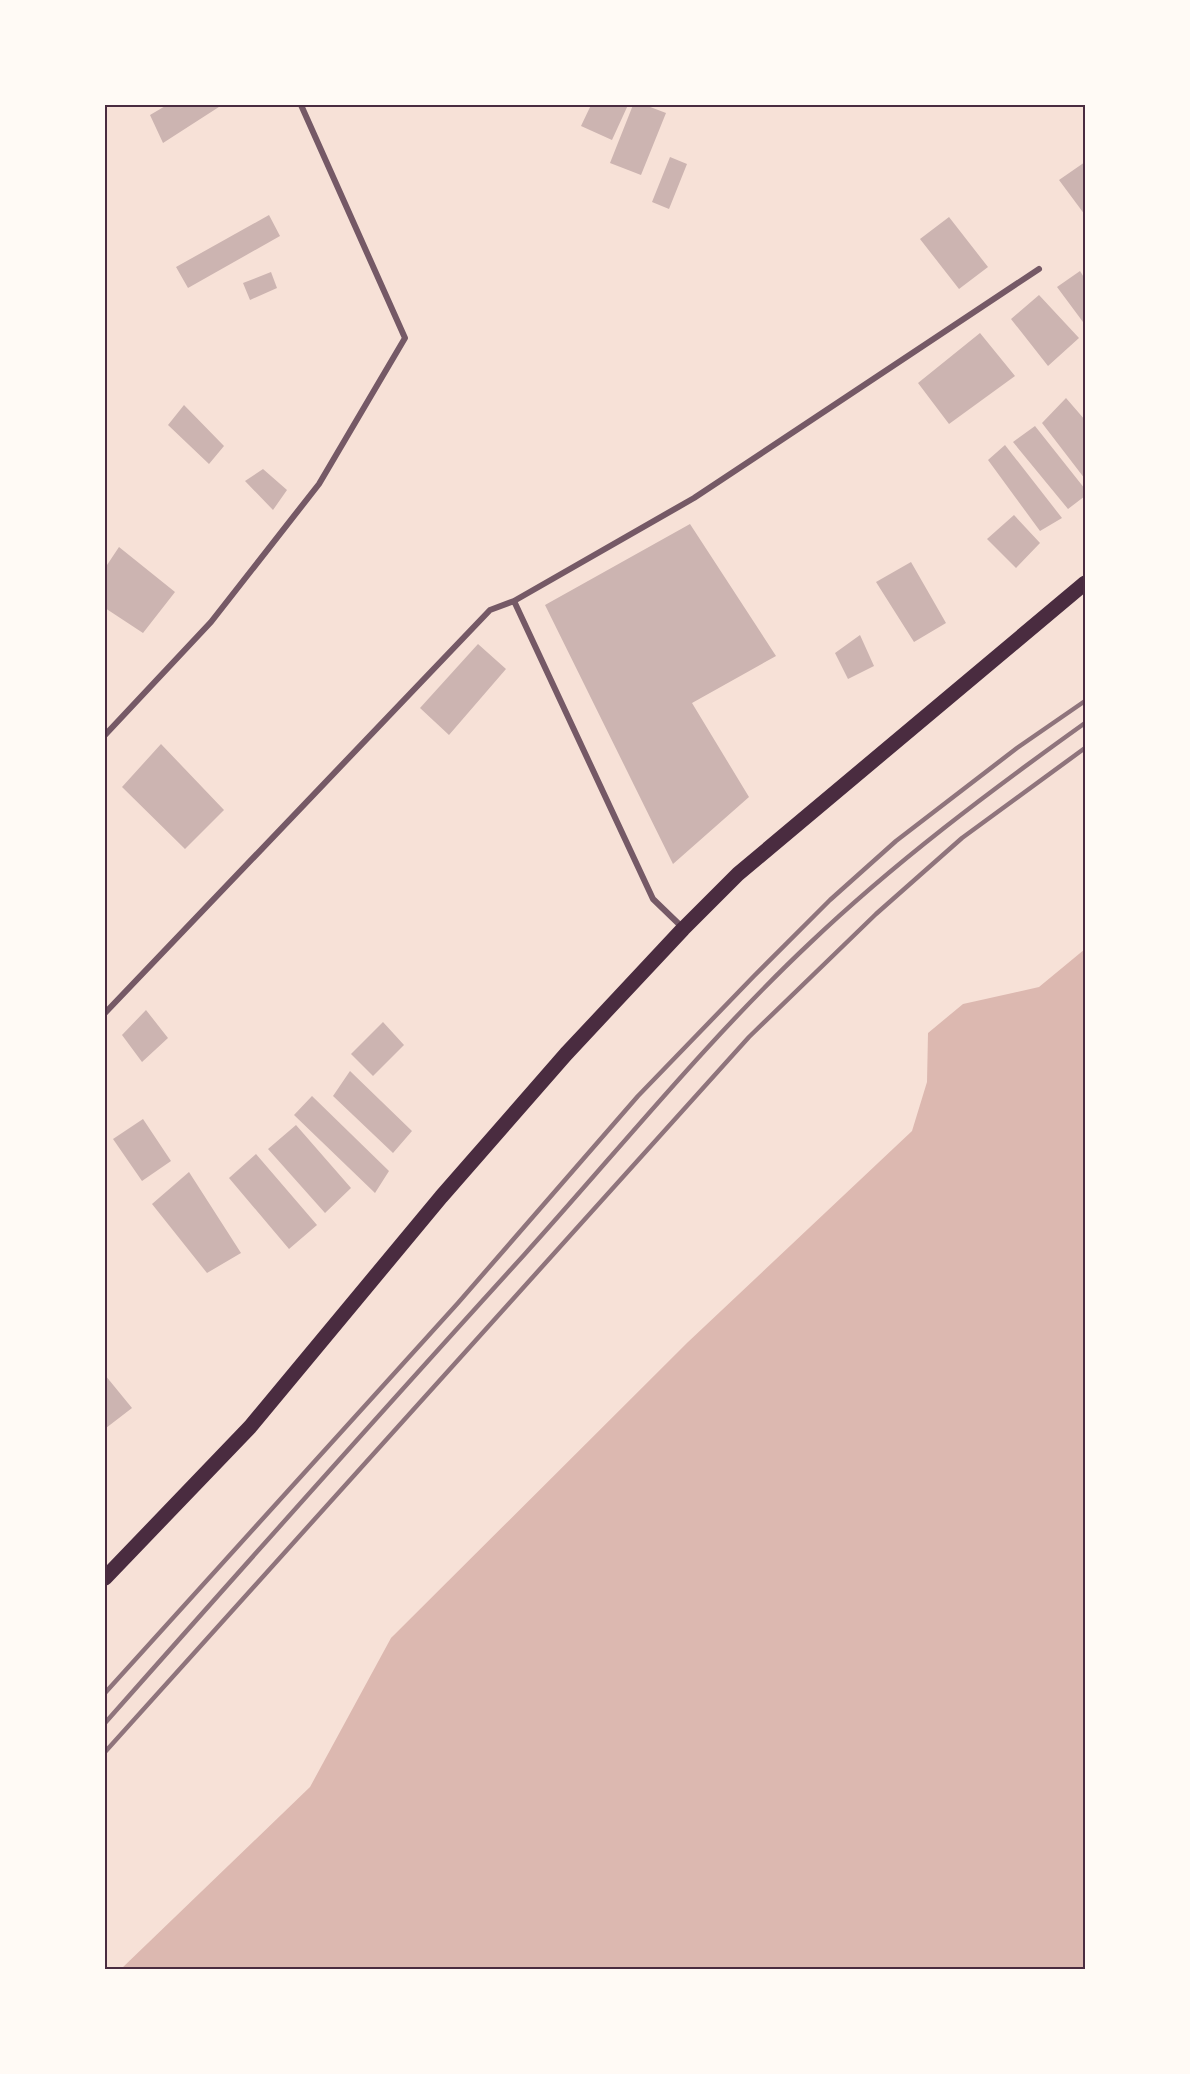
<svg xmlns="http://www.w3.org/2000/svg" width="1190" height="2074" font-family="Bitter,serif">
<rect width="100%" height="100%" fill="#f7e1d7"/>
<path fill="#dcb8b0" d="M1085 949V1969H121L310 1787 391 1638 688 1342 912 1131 927 1082 928 1033 963 1004 1039 987Z"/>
<path fill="#ccb4b1" d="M167 105H222L163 143 150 115Z
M591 105H628L612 140 581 126Z
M633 105H645L666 113 641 175 610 163Z
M670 157 687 164 669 209 652 202Z
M1085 162V215L1059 180Z
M269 215 280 236 188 288 176 267Z
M949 217 988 267 959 289 920 239Z
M1080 271 1085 279V321L1083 322 1057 287Z
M271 272 277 288 250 300 243 283Z
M1039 295 1079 338 1048 366 1011 319Z
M980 333 1015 376 949 424 918 383Z
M1066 398 1085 420V479L1042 423Z
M184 405 224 446 209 464 168 425Z
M1035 426 1085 489V496L1068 509 1013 442Z
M1005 445 1062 518 1040 531 988 460Z
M263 469 287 490 273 510 245 481Z
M1014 515 1040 543 1016 568 987 539Z
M690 524 776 656 692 703 749 797 673 864 545 605Z
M119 547 175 592 143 633 105 608V568Z
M911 562 946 623 914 642 876 582Z
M860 635 874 666 848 679 835 653Z
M478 644 506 669 449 735 420 708Z
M161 744 224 810 185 849 122 787Z
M146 1010 168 1038 142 1062 122 1035Z
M383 1022 404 1045 373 1076 351 1054Z
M350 1071 412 1131 393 1153 333 1096Z
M312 1096 389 1171 375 1193 294 1115Z
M143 1119 171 1161 142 1181 113 1139Z
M296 1125 351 1188 325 1213 268 1149Z
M256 1154 317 1225 289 1249 229 1178Z
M189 1172 241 1253 207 1273 152 1204Z
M105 1375 132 1408 106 1428 105 1427Z"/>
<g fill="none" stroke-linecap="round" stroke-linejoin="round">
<path stroke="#755966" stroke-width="6" d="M514 601 653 899 683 928
M105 735 211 622 319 484 405 338 301 105
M105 1013 490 610 514 601 694 498 1039 269"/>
<path stroke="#4a2c40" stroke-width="15" d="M105 1578 250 1427 441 1197 566 1054 683 929 738 874 1085 583"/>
<path stroke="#8f747c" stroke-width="4.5" d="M105 1693 458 1303 638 1096 754 976 830 900 896 841 1017 748 1085 701
M105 1723C244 1566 383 1410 524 1255 618 1151 707 1040 810 943 894 863 990 791 1085 723
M105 1752 749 1037 876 914 962 838 1085 748"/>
</g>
<rect width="1190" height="2074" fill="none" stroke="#fffaf5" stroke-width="213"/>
<rect x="106" y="106" width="978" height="1862" fill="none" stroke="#4a2c40" stroke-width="2"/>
</svg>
